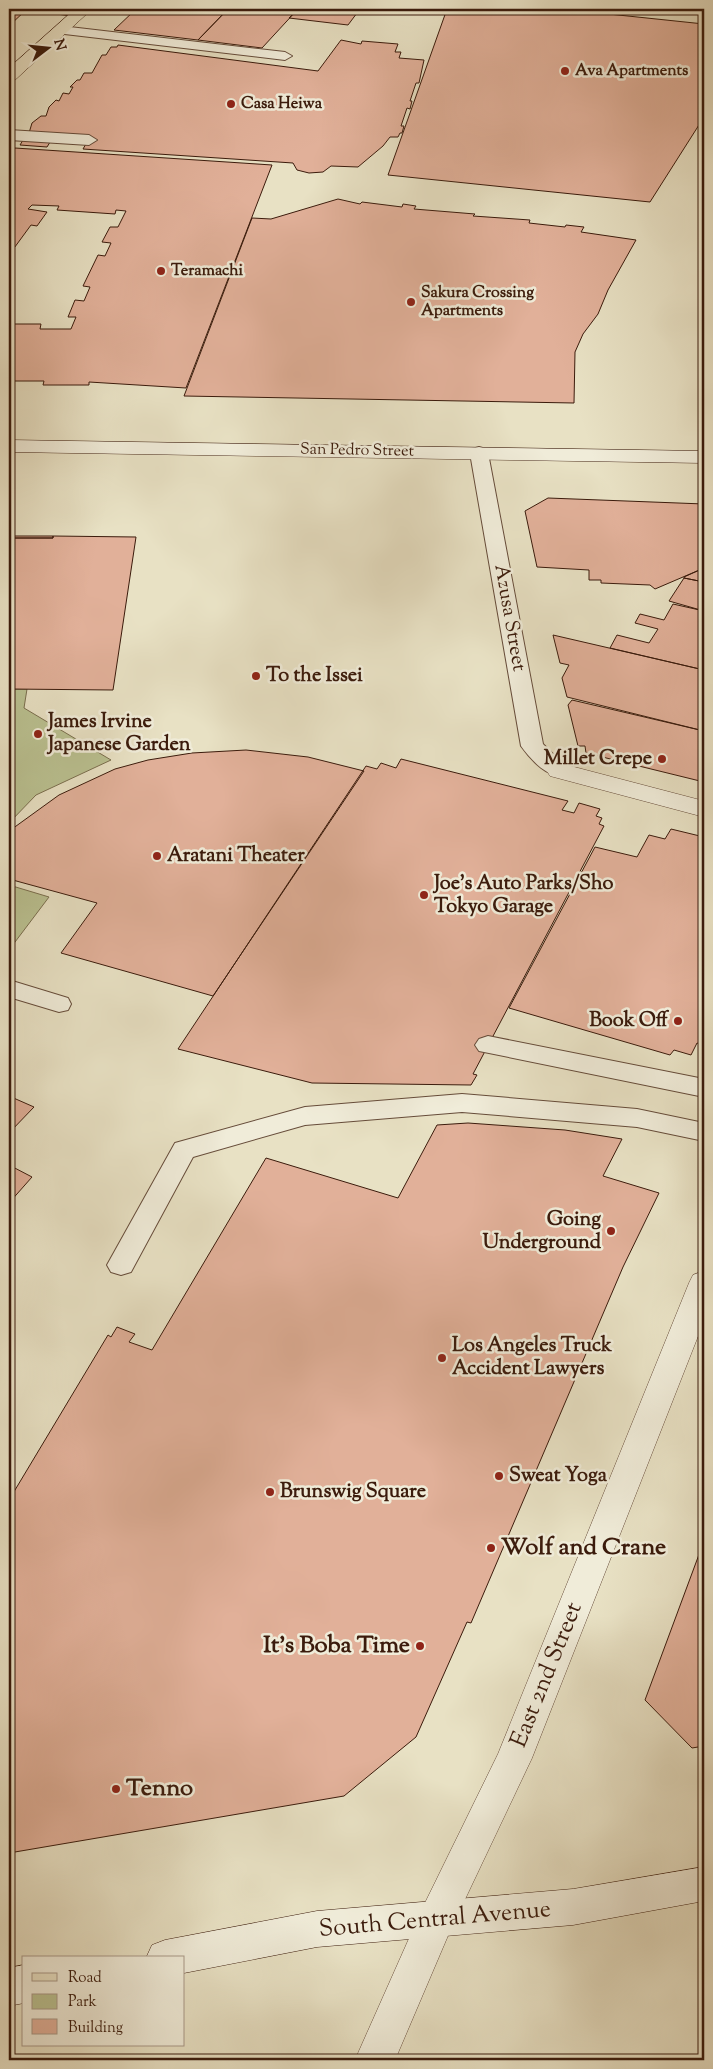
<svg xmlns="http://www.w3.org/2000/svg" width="713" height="2069" font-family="'Sorts Mill Goudy',serif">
<rect width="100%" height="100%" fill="#e8e1c4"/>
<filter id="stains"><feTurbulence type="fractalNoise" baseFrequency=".004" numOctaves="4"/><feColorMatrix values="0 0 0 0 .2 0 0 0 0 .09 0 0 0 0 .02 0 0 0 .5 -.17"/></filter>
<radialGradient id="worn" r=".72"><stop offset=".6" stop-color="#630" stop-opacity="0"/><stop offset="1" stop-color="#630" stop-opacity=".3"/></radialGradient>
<path fill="#bac191" stroke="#7a6e4e" d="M9 689H27L24 708 111 760 36 795 9 823Z
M9 885 49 897 9 950Z"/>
<path fill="#e1b099" stroke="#3b1b0c" d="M9 9H27L9 26Z
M136 9H228L198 40 114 30Z
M228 9H298L262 48 198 40Z
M298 9H360L348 25 289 18Z
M447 9H561L704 24V117L650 202 388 175Z
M341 40 361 44 362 41 398 44 395 52H401L399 58 424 60 419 83H416L410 101H412L410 109 407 108 401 126H404L402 133H400L398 137H390L383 146 358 167 331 166 323 172 309 173 297 170 293 163 83 149 90 137 29 133 32 123 41 116H46L49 107 56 100 59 101 63 93 69 94 73 87H70L77 80H80L84 73H92L102 55H106L111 47H117L118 45 318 71Z
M25 137 52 139 47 147 20 145Z
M15 148 272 165 186 388 89 382V385H43L44 381H13L9 383V324H41L40 329H71L76 317H68L75 300 84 301 90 287 83 286 98 255 105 256 111 243 102 242 110 227H118L126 211 116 210 115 214 57 210 59 206 32 205 28 209 47 212 37 226 31 225 9 255V160Z
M338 199 360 204 362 202 402 207 403 204 416 206 414 209 475 214 473 216 530 220 529 223 565 227 566 225 584 227 581 232 636 240 608 290 598 314 583 334 575 352 574 403 184 396 252 218 271 219Z
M548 498 704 504V568L655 589 650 585 601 583V580H589V570L537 567 525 511Z
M9 536H53V538H9Z
M53 536 136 537 113 690 9 689V538H53Z
M704 568V582L684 578V577Z
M684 578 704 582V611L669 601Z
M673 604 704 611V670L610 648 617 635 649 643 658 629 635 623 640 614 664 620Z
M553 635 704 670V731L567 697 562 678 569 665 560 663Z
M572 700 704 731V782L586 753 585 746H578L568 705Z
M246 750 308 757 364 771 213 996 61 953 97 903 9 879V833L12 829 59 795 115 769 148 760 192 753Z
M401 759 568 801 562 810 574 813 579 803 600 809 596 816 602 818 599 824 604 826 473 1074 477 1075 471 1085 312 1083 178 1049 366 766 377 769 381 763 396 768Z
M671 829 704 837V1045L697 1043 691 1055 674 1050 670 1055 509 1008 595 847 637 857 649 835 665 839Z
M9 1096 34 1107 9 1133Z
M468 1123 565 1130 622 1139 603 1176 659 1193 623 1267 471 1623 467 1622 416 1737 344 1796 9 1853V1500L108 1335 111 1337 117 1327 135 1334 129 1342 152 1350 266 1158 398 1198 437 1125Z
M9 1165 32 1177 9 1203Z
M704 1541V1746L692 1748 645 1700Z"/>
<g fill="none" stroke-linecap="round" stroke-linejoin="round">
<defs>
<path id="service" d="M46 9H79L86 13 79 17 48 12Z
M61 26 285 52 292 56 285 60 56 33 54 30 56 27Z
M9 130 89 135 97 140 89 145 9 140Z
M479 447 486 449 488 453 543 744 570 771 567 776C549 780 531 760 521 746L470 453 472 449Z
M9 980 68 998 71 1004 68 1010 59 1012 9 997Z
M488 1036 704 1079V1097L479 1051 475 1045 479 1039Z
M462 1094 637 1109 704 1123V1141L637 1127 462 1112 305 1125 193 1157 131 1272 121 1275 111 1272 107 1265 175 1143 305 1107Z"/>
<path id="pedestrian" d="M559 763 704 801V817L550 776 547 771 550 766Z"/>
<path id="tertiary" d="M704 1271V1321L532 1758 450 1931 395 2060H355L423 1907 498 1754 689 1283 693 1275Z"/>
<path id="secondary" d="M9 440 704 451V463L9 452Z
M704 1867V1901L573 1925 317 1947 184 1973V1958H146L152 1945 165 1940 317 1911 573 1889Z
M24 1965V2003L9 2006V1968Z"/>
<path id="primary" d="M75 9H92L15 80 9 82V68Z"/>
</defs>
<use href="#service" stroke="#664c3a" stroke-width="2"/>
<use href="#pedestrian" stroke="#664c3a" stroke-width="1"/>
<use href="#tertiary" stroke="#664c3a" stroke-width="1"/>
<use href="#secondary" stroke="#3b1b0c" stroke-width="1"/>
<use href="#primary" stroke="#3b1b0c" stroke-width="1"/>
<use href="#service" fill="#f0ecd9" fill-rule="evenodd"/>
<use href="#pedestrian" fill="#f0ecd9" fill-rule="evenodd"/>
<use href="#tertiary" fill="#f0ecd9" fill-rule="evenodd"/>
<use href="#secondary" fill="#f0ecd9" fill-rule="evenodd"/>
<use href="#primary" fill="#e8e1c4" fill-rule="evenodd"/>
</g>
<g fill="#8f2418" stroke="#f0ecd9" stroke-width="2">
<circle cx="565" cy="71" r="5"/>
<circle cx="231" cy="104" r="5"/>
<circle cx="161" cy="271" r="5"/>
<circle cx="411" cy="302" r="5"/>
<circle cx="256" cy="676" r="5"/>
<circle cx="38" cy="734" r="5"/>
<circle cx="662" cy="759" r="5"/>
<circle cx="157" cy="856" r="5"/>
<circle cx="424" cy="895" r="5"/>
<circle cx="678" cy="1021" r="5"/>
<circle cx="611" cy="1231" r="5"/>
<circle cx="442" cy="1358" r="5"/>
<circle cx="499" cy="1476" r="5"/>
<circle cx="270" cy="1492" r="5"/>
<circle cx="491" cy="1548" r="5"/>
<circle cx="420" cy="1646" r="5"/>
<circle cx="116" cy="1789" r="5"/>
</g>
<g text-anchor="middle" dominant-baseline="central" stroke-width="5" stroke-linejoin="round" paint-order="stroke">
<g font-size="16" font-weight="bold" fill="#3b1b0c" stroke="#f0ecd9" text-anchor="start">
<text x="575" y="71">Ava Apartments</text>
<text x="241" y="104">Casa Heiwa</text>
<text x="171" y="271">Teramachi</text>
<text x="421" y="293">Sakura Crossing<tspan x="421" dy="18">Apartments</tspan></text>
</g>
<g font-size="16" fill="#3b1b0c" stroke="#f0ecd9">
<text transform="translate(357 451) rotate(1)">San Pedro Street</text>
</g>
<g font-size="20" fill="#3b1b0c" stroke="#f0ecd9">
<text transform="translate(509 618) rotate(80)">Azusa Street</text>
</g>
<g font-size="20" font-weight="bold" fill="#3b1b0c" stroke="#f0ecd9" text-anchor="start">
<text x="266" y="676">To the Issei</text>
<text x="48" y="722">James Irvine<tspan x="48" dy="23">Japanese Garden</tspan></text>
<text x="652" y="759" text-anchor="end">Millet Crepe</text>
<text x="167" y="856">Aratani Theater</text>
<text x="434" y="884">Joe’s Auto Parks/Sho<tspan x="434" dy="23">Tokyo Garage</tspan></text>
<text x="668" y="1021" text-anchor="end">Book Off</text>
<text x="601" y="1220" text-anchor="end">Going<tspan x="601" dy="23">Underground</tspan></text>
<text x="452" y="1346">Los Angeles Truck<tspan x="452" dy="23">Accident Lawyers</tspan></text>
<text x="509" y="1476">Sweat Yoga</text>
<text x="280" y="1492">Brunswig Square</text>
</g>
<g font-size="24" font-weight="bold" fill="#3b1b0c" stroke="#f0ecd9" text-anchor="start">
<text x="501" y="1548">Wolf and Crane</text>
<text x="410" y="1646" text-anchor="end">It's Boba Time</text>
<text x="126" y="1789">Tenno</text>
</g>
<g font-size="24" fill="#3b1b0c" stroke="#f0ecd9">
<text transform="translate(547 1675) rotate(-68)">East 2nd Street</text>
<text transform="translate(435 1920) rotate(-5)">South Central Avenue</text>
</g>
</g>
<rect width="713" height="2069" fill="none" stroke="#e8e1c4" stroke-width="30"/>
<rect x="10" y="10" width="693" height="2049" fill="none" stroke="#3b1b0c" stroke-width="2.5"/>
<rect x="15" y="15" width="683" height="2039" fill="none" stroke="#3b1b0c"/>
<rect x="22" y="1956" width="162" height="90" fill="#f0ecd9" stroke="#a89887"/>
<rect x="32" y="1973" width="25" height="8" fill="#e8e1c4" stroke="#a89887"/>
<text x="68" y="1982" font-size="15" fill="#3b1b0c">Road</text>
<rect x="32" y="1994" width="25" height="15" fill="#bac191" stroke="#a89887"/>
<text x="68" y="2006" font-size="15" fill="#3b1b0c">Park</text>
<rect x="32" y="2019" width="25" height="15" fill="#e1b099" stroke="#a89887"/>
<text x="68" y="2032" font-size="15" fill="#3b1b0c">Building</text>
<g transform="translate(48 48) rotate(74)" stroke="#f0ecd9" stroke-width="4" paint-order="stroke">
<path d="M0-4L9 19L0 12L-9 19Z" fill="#3b1b0c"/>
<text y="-8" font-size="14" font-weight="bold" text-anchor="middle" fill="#3b1b0c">N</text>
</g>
<rect width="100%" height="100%" filter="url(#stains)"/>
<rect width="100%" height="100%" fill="url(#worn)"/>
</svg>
